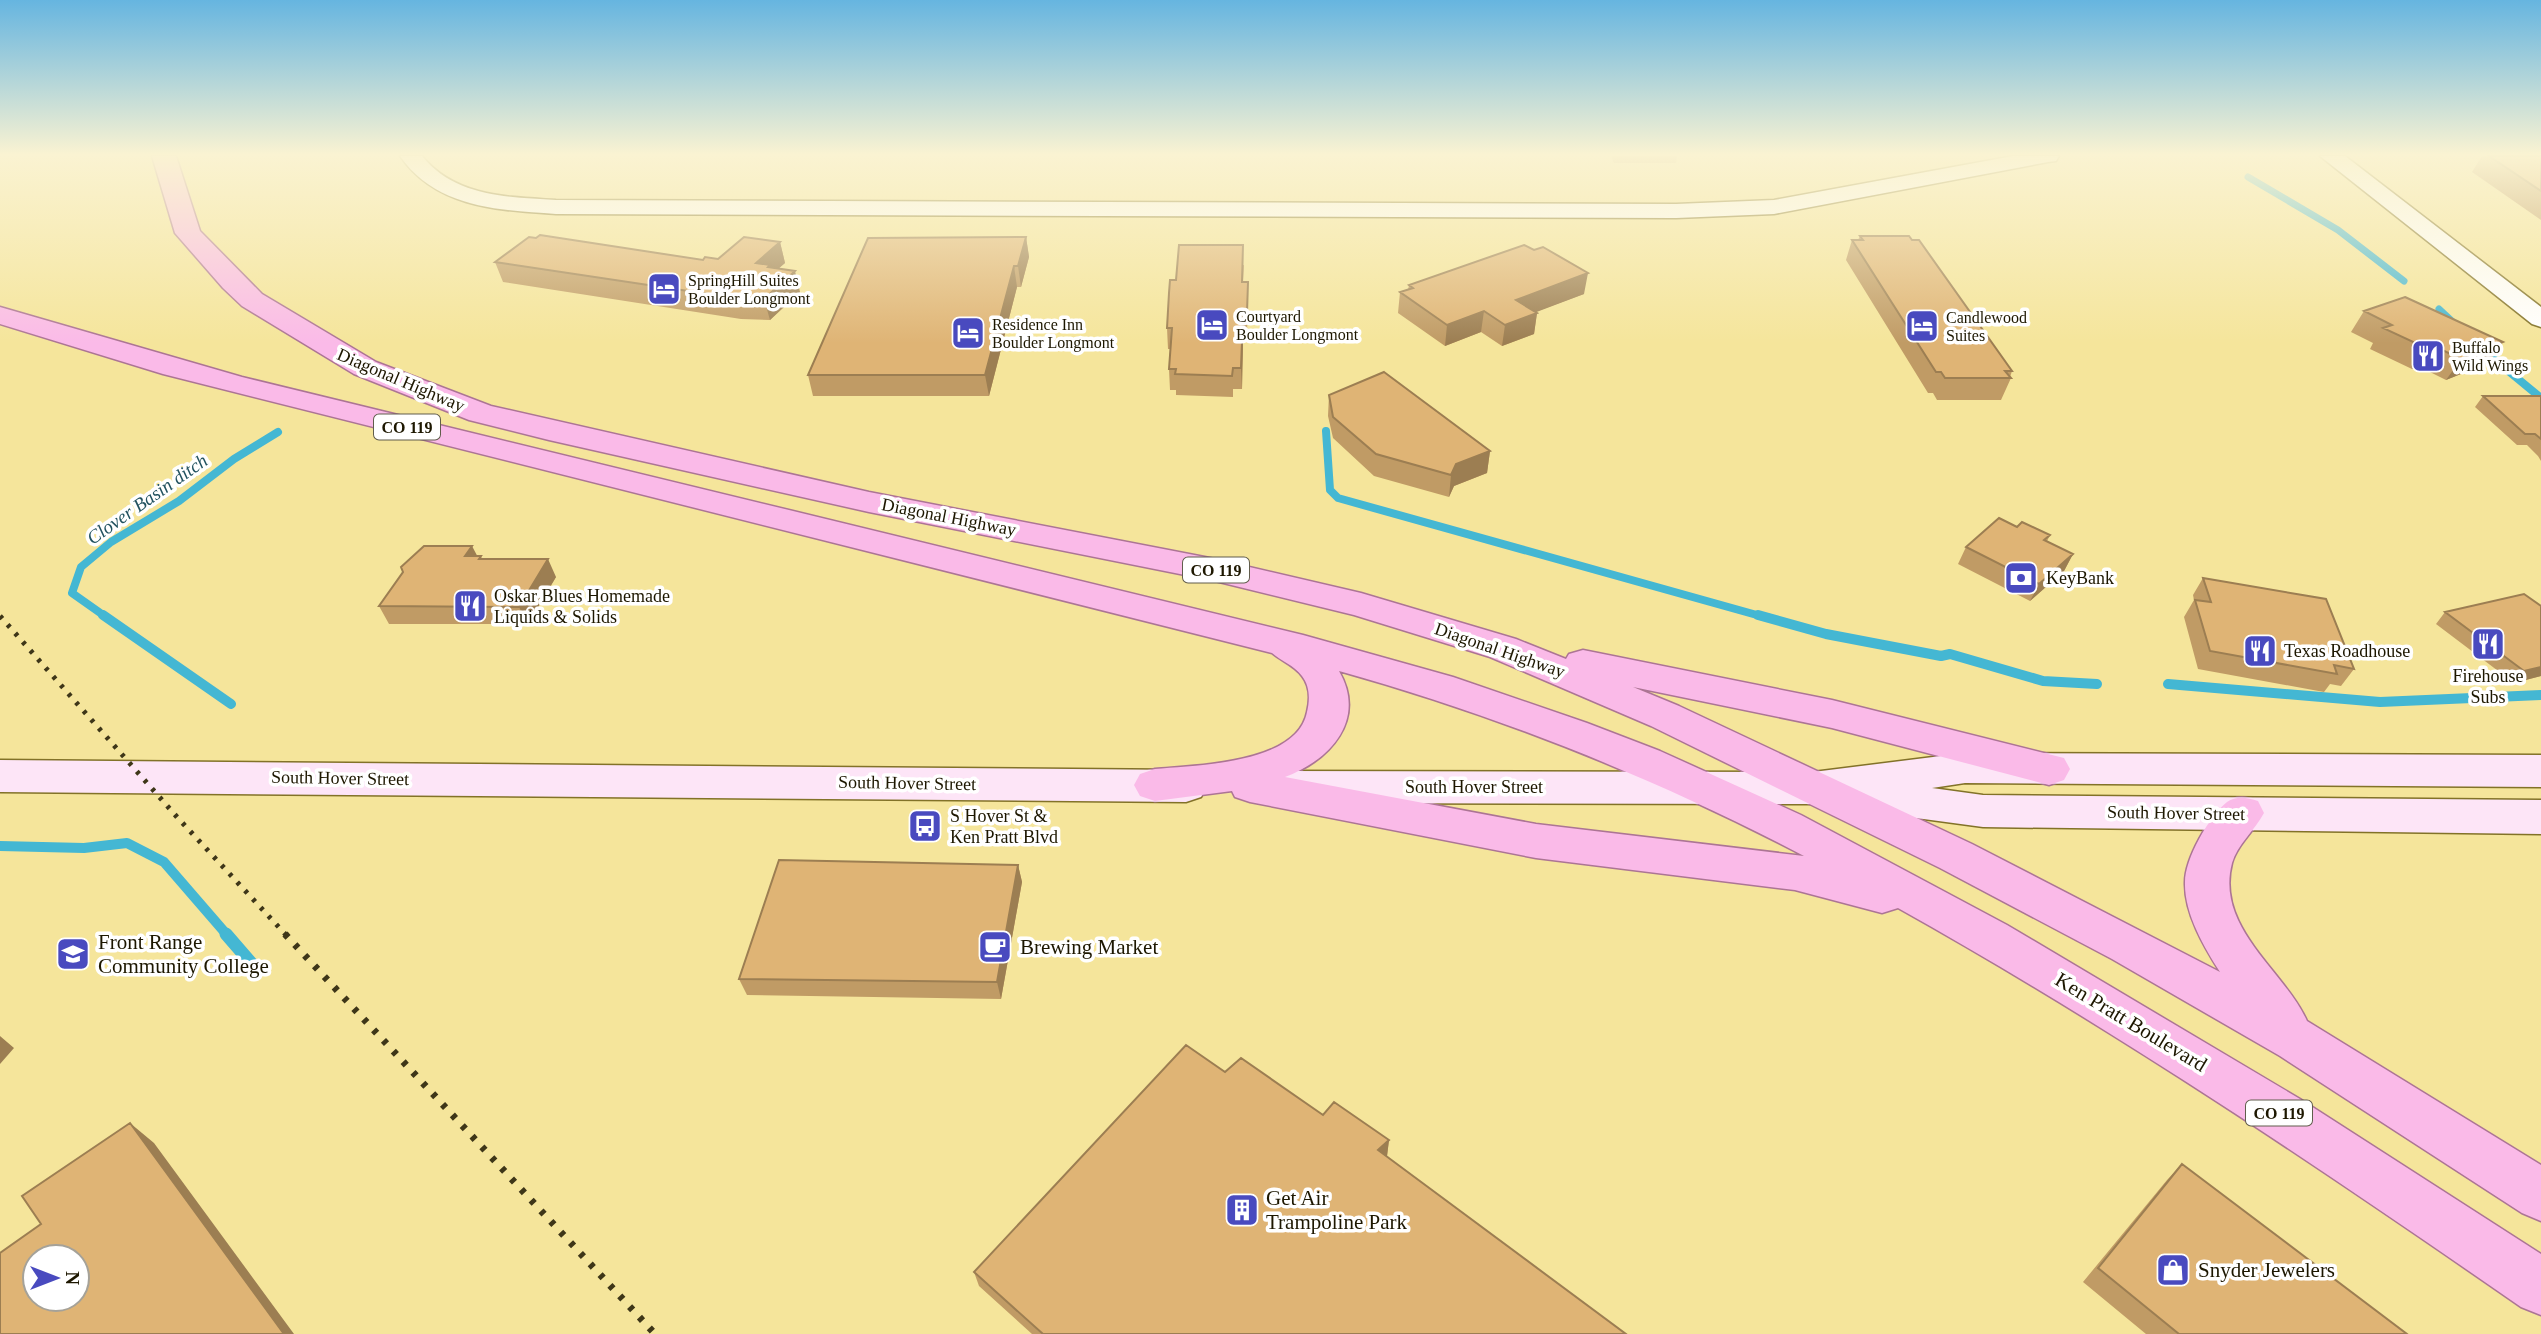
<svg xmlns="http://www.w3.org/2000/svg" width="2541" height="1334" font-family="'Times New Roman',serif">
<rect width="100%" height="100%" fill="#f5e59b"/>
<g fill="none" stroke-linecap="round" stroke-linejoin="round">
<path stroke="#44b7d3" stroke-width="7" d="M2248 177 2338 230 2404 281
M2439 309 2454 323
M2483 350 2497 361"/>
<path stroke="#44b7d3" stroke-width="8" d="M2495 360 2541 398
M1326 431 1330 490 1338 498 1764 617
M106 617 72 593 81 567 111 542 179 501 234 459 278 432"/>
<path stroke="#44b7d3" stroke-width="10" d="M103 615 231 704
M1758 615 1826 634 1941 656 1950 654 2043 681 2097 684
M2168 684 2380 702 2541 695
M0 846 84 848 127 843 164 862 228 936"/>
<path stroke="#44b7d3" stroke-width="13" d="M226 934 252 964"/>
<defs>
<path id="tertiary" d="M400 156H422C455 197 508 197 556 200L1676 204 1774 200 2013 156H2059L2056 161 2048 162 1774 214 1676 218 556 214C498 210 436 208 400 156Z
M2320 156H2345L2541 307V327L2532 324Z"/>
<path id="secondary" d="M1965 753 2541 755V787L1965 783 1932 788 1983 795 2541 800V834L1983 827 1864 811 1849 806 1845 800 1813 804 1284 803 1269 798 1263 787 1269 776 1284 771 1813 772Z
M0 760 1186 770 1201 775 1207 786 1201 797 1186 802 0 792Z"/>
<path id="trunk" d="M152 156H176L200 231 262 294 376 362 491 406 869 492 1215 559 1361 593 1516 639 1566 659 1569 654 1583 650 1832 700 2064 758 2070 769 2064 780 2049 785 1832 728 1633 687 1679 706 1972 844 2220 972C2204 947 2184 913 2185 882 2185 859 2209 816 2227 802 2237 795 2248 798 2258 801L2264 813C2255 830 2237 845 2232 863 2215 928 2284 970 2307 1021L2541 1165V1221L2522 1213 2280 1056 2112 959 1940 868 1651 726 1490 657 1354 615 1215 581 869 512 549 440 469 420 354 374 242 306 223 288 175 233Z
M0 307 242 377 1303 635 1453 677 1587 723 1660 751 1801 815 2007 925 2300 1099 2541 1254V1315L2521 1307C2319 1167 2113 1028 1898 908L1882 913 1795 890 1536 858 1250 802 1235 797 1232 791 1155 801 1140 796 1134 785 1140 774 1155 769C1197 765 1297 764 1307 712 1310 700 1310 686 1302 676 1294 665 1281 661 1272 653L163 374 0 324ZM1339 671C1500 716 1655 778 1804 856L1536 824 1285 777C1330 760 1367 720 1339 671Z"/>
</defs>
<use href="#tertiary" stroke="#827228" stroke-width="3"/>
<use href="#secondary" stroke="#827228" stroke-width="3"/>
<use href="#trunk" stroke="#ac7594" stroke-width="3"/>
<use href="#tertiary" fill="#fff" fill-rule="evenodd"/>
<use href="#secondary" fill="#fde5f7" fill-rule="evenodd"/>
<use href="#trunk" fill="#fabae8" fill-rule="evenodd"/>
<path stroke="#3e3618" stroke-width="5" stroke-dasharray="3.5 8" stroke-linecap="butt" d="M0 616 177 817 287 936"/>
<path stroke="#3e3618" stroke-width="7" stroke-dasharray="4.5 10" stroke-linecap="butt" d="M285 934 655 1334"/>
</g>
<path fill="#c09b65" d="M1611 156H1677L1676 163H1614Z
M2482 156H2541V220L2472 172Z
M1860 236 2012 371 2010 377 2011 378 2001 400H1937L1933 393H1928L1846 260 1852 240H1858Z
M1026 237 1029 257 1021 287H1017L989 396H813L808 375Z
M780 242 785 263 778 269 800 292 770 320 741 319 503 282 495 262 718 259Z
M1244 265 1243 282 1248 302 1247 333H1243L1242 389H1233V397L1176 395V390H1170L1169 369 1170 349H1168L1167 328 1176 280Z
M1409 285 1584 294 1535 312 1537 313 1534 334 1502 346 1481 332 1445 346 1398 313 1400 292 1408 290Z
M2364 311 2503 342 2488 363 2446 380 2420 367 2412 369 2370 349 2373 343 2351 332Z
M1329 395 1490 451 1487 473 1454 486 1449 497 1374 476 1333 438 1328 416Z
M2483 396H2541V461L2538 456 2527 445H2517L2475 407Z
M2017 527 2050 535 2047 541 2073 554 2064 571 2030 601 1958 564 1966 547Z
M478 556H481L482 559 556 577 528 624H389L379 606Z
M2203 578 2354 669 2341 686 2330 684 2324 692 2198 669 2184 617 2194 600 2193 595Z
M2445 612 2541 676 2514 683 2436 624Z
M1018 865 1022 882 1001 999 747 995 739 979Z
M1225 1072 1323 1115 1389 1140 1387 1156 1386 1157 1626 1334H1032L979 1286 974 1272Z
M2182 1164 2407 1334H2146L2083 1282 2167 1180Z"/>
<path fill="#9c7e52" d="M1026 237 1029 257 1021 287 1018 266Z
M780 242 785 263 772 274 756 263Z
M1014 266 1017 287 989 396 985 375Z
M795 271 800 292 770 320 764 299Z
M1588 273 1584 294 1513 321 1516 300Z
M1484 311 1481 332 1445 346 1447 325Z
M1243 313V333L1242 389 1241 368Z
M1537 313 1534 334 1502 346 1505 325Z
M2503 342 2488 363 2446 380 2461 359Z
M2434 346 2420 367 2412 369 2426 348Z
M1490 451 1487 473 1454 486 1449 497 1451 475 1456 464Z
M472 546 481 563 465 556Z
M2073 554 2064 571 2030 601 2039 584Z
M548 559 556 577 528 624 519 607Z
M2541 667V676L2514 683 2524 671Z
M1018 865 1022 882 1001 999 997 982Z
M0 1036 14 1048 0 1064Z
M130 1123 154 1143 294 1334H284Z
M1389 1140 1387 1156 1376 1166 1378 1150Z"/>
<path fill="#dfb475" stroke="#9c7e52" stroke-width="2" fill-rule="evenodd" d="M2489 156H2541V191Z
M540 235 703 260 705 257 718 259 744 237 780 242 756 263 770 265 768 267 795 271 764 299 735 298 495 262 529 237 536 238Z
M1860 236H1909L1912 240H1919L2012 371H2005L2011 378H1945L1941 372H1936L1852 240H1863Z
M1026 237 1018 266H1014L985 375H808L868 238Z
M1179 245H1243L1242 282H1248L1247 313H1243L1241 368H1233L1232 376 1175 374 1176 369H1169L1172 328H1167L1169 293 1170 280H1176Z
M1524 245 1534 250 1543 247 1588 273 1516 300 1537 313 1505 325 1484 311 1447 325 1400 292 1413 288 1409 285Z
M2405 297 2503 342 2461 359 2434 346 2426 348 2383 328 2392 325 2364 311Z
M1384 372 1490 451 1456 464 1451 475 1376 454 1333 417 1329 395Z
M2483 396H2541V439L2535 434H2525Z
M1999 518 2017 527 2022 522 2050 535 2044 540 2073 554 2039 584 1966 547Z
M424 546H472L465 556H481L479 559H548L519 607 379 606 403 572 401 567Z
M2203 578 2326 599 2354 669 2334 665 2337 674 2210 651 2195 600 2211 602Z
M2524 594 2541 606V667L2524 671 2445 612Z
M779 860 1018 865 997 982 739 979Z
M1186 1045 1225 1072 1241 1058 1323 1115 1334 1102 1389 1140 1378 1150 1626 1334H1043L974 1272Z
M130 1123 284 1334H0V1253L41 1224 22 1196ZM35 1257H77V1299H35Z
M2182 1164 2407 1334H2179L2098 1268Z"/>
<linearGradient id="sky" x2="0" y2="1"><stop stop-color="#66b5e0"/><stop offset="0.45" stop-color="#faf3d2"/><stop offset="1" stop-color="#faf3d2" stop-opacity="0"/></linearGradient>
<rect width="2541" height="343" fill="url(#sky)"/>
<defs>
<symbol id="hotel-square" viewBox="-11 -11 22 22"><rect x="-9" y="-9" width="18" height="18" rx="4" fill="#494abf" stroke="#fff"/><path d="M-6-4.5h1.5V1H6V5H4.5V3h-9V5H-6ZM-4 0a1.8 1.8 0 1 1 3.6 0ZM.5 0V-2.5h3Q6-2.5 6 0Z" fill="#fff"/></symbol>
<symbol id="restaurant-square" viewBox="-11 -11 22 22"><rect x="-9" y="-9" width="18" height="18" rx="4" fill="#494abf" stroke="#fff"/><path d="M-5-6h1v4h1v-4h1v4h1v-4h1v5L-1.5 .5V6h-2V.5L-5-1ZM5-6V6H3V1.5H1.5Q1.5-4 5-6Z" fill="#fff"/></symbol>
<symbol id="bank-square" viewBox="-11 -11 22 22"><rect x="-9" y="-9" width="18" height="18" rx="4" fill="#494abf" stroke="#fff"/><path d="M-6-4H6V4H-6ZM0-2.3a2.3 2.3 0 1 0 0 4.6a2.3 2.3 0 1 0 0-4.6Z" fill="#fff"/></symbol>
<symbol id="bus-square" viewBox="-11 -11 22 22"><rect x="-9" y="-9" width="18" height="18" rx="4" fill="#494abf" stroke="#fff"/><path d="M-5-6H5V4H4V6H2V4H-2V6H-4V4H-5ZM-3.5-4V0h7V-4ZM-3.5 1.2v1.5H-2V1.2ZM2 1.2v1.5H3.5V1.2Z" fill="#fff"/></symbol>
<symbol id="cafe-square" viewBox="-11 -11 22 22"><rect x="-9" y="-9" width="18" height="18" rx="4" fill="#494abf" stroke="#fff"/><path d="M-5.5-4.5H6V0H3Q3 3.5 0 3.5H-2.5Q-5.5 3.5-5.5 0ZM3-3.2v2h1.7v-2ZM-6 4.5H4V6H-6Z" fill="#fff"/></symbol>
<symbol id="university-square" viewBox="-11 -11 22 22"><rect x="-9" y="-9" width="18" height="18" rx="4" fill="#494abf" stroke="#fff"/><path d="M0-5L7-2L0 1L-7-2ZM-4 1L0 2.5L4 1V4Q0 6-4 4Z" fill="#fff"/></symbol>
<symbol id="building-square" viewBox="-11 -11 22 22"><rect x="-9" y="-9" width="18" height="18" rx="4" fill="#494abf" stroke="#fff"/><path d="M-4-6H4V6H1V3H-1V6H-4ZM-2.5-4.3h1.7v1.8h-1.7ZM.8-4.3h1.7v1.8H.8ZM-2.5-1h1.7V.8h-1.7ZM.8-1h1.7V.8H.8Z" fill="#fff"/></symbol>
<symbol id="shop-square" viewBox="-11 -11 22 22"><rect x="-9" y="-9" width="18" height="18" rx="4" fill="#494abf" stroke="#fff"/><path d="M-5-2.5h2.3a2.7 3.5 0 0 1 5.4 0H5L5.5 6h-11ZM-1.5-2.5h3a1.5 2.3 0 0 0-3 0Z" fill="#fff"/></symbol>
</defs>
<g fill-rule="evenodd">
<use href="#hotel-square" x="645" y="270" width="38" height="38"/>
<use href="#hotel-square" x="1193" y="306" width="38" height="38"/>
<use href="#hotel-square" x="1903" y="307" width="38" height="38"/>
<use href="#hotel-square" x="949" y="314" width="38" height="38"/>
<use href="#restaurant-square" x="2409" y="337" width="38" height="38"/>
<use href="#bank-square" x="2002" y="559" width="38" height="38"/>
<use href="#restaurant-square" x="451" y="587" width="38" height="38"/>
<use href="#restaurant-square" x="2469" y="625" width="38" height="38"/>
<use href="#restaurant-square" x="2241" y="632" width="38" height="38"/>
<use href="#bus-square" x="906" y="807" width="38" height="38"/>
<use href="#cafe-square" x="976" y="928" width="38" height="38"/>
<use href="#university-square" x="54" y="935" width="38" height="38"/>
<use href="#building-square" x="1223" y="1191" width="38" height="38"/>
<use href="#shop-square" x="2154" y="1251" width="38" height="38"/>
</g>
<g text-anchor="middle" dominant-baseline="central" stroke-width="7" stroke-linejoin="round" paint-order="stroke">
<g font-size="16" fill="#1d1700" stroke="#fff" text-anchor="start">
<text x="688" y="280">SpringHill Suites<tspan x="688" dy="18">Boulder Longmont</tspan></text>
<text x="1236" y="316">Courtyard<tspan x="1236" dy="18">Boulder Longmont</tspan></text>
<text x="1946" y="317">Candlewood<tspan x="1946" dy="18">Suites</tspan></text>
<text x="992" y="324">Residence Inn<tspan x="992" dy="18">Boulder Longmont</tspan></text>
<text x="2452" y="347">Buffalo<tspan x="2452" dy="18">Wild Wings</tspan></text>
</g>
<g fill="#fff" stroke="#615d4c" stroke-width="2">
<rect x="374" y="414.5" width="66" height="25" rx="5"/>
<rect x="1183" y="557.5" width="66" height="25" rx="5"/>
<rect x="2246" y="1100.5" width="66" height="25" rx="5"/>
</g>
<g font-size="16" font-weight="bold" fill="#1d1700">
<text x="407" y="427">CO 119</text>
<text x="1216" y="570">CO 119</text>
<text x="2279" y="1113">CO 119</text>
</g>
<g font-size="18" fill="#1d1700" stroke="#fff">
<text transform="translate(401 380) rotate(23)">Diagonal Highway</text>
<text transform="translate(949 517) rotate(11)">Diagonal Highway</text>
<text transform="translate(1500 650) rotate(19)">Diagonal Highway</text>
<text transform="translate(340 778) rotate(1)">South Hover Street</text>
<text transform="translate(907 783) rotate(1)">South Hover Street</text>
<text x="1474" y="787">South Hover Street</text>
<text transform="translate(2176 813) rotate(1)">South Hover Street</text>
</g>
<g font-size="18" fill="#1d1700" stroke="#fff" text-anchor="start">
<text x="2046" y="578">KeyBank</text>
<text x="494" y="596">Oskar Blues Homemade<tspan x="494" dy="21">Liquids &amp; Solids</tspan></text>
<text x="2284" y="651">Texas Roadhouse</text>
<text x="2488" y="676" text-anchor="middle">Firehouse<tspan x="2488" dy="21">Subs</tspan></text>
<text x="950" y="816">S Hover St &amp;<tspan x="950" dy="21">Ken Pratt Blvd</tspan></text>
</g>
<g font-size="19" font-style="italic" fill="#22525f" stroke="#fff">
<text transform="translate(147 499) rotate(-35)">Clover Basin ditch</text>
</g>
<g font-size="21" fill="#1d1700" stroke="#fff" text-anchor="start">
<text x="98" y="942">Front Range<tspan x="98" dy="24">Community College</tspan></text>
<text x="1020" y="947">Brewing Market</text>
<text x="1266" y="1198">Get Air<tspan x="1266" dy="24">Trampoline Park</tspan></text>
<text x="2198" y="1270">Snyder Jewelers</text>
</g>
<g font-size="21" fill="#1d1700" stroke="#fff">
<text transform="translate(2131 1022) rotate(31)">Ken Pratt Boulevard</text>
</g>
</g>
<g transform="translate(56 1278) rotate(90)"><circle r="33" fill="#ffffff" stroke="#a5a299" stroke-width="2"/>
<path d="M0-5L12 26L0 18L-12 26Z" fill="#494abf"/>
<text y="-10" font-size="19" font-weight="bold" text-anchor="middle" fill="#1d1700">N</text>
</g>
</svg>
